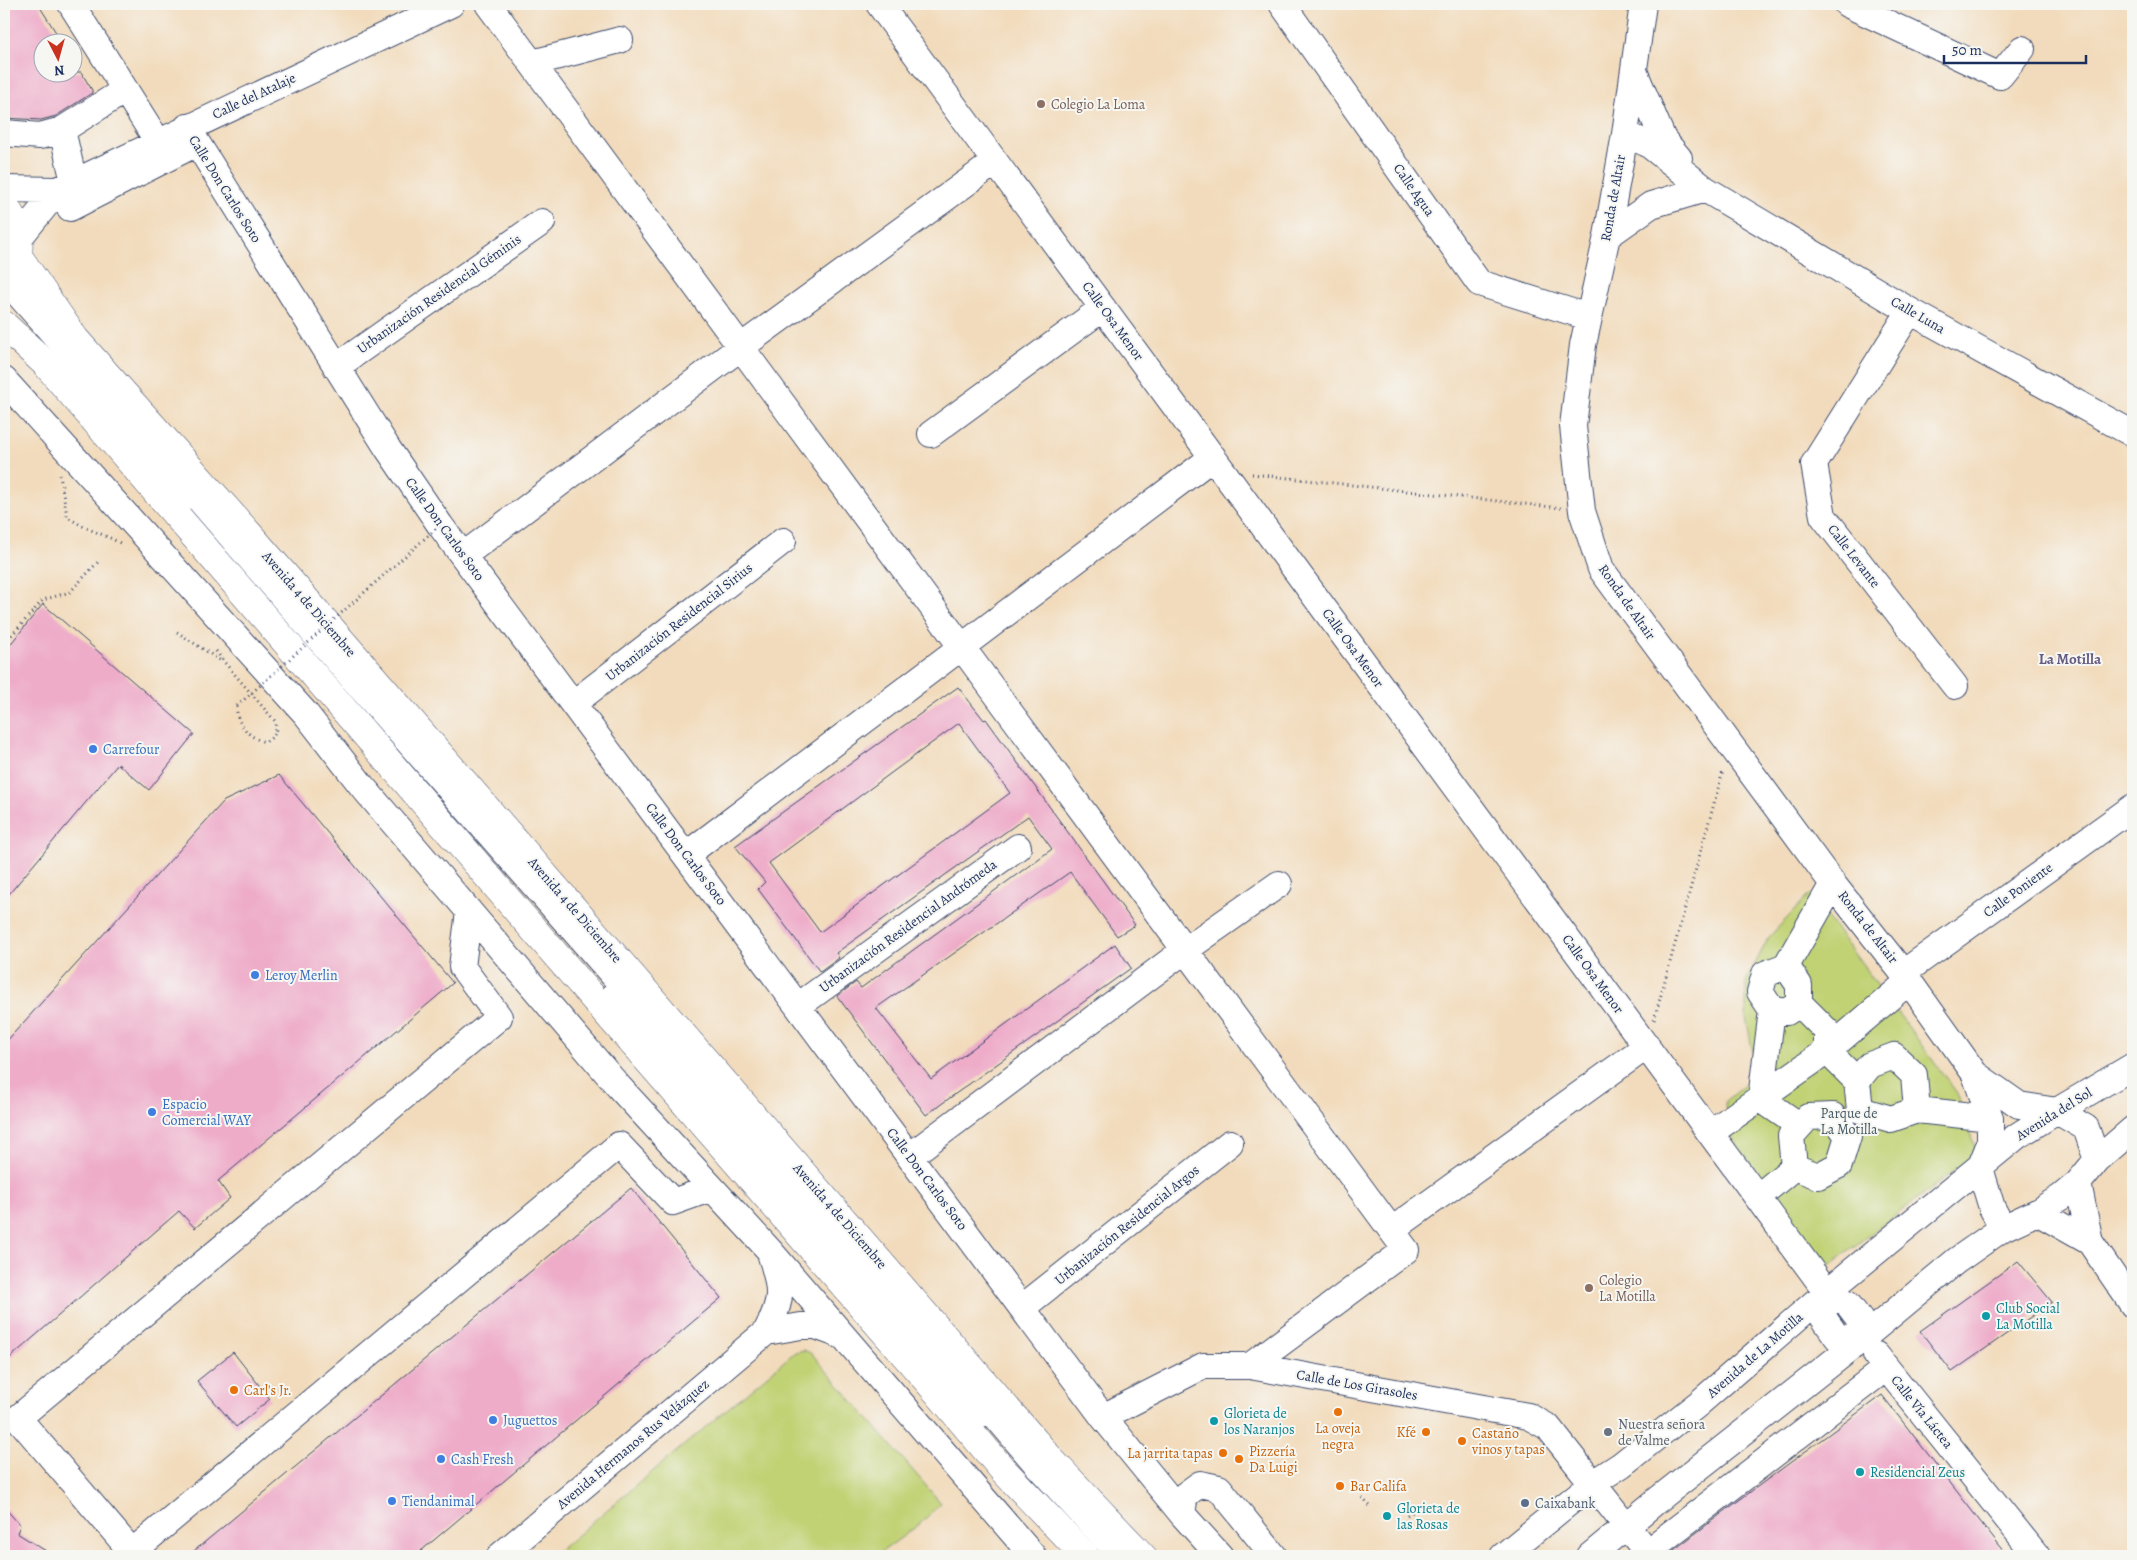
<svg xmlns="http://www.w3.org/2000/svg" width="2137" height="1560" font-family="Alegreya,serif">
<rect width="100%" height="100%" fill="#f6f6f2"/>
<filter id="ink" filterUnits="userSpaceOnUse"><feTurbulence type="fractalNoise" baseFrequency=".02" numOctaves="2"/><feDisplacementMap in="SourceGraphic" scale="10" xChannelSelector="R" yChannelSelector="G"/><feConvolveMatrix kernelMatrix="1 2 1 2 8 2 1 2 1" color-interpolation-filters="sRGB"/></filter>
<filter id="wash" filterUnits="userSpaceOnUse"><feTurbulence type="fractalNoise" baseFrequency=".0096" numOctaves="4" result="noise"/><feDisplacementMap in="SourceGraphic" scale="20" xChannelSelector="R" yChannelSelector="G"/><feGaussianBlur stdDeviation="1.12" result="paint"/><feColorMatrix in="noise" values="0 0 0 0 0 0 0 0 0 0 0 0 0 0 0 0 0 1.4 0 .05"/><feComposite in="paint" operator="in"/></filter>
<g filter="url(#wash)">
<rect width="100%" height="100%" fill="#f2dbbc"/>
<path fill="#c1d274" stroke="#6e8069" d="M1810 894 1957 1093 1977 1154 1828 1266 1726 1131 1725 1101 1757 1075 1746 1017V981L1769 937Z
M804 1350 812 1354 941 1503 920 1524 876 1556H552L795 1352Z"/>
<g id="blocks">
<path fill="#eeacc9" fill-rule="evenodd" d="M4 4H38L62 42H42V72H81L92 90V93L56 116 41 120 4 118Z
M43 604 194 734 149 790 118 764 4 900V652Z
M958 687 984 720 986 719 1135 925 1117 936 1070 872 876 1008 931 1079 1115 944 1131 968 926 1115 837 996 856 982 861 988 1052 849 1028 816 836 953 839 958 820 972 758 889 765 882 735 846ZM959 723 1010 793 820 932 769 863Z
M279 775 453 983 218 1181 230 1198 195 1228 179 1211 4 1363V1044L224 801Z
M631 1188 721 1298 415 1556H188Z
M2018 1261 2052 1302 1952 1372 1920 1331Z
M233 1352 270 1399 236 1427 197 1381Z
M1882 1395 2007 1556H1666L1738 1501Z
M4 1507 20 1525 17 1533 54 1556H4Z"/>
</g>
</g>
<g filter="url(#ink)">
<use href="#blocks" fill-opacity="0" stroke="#3b496c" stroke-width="1"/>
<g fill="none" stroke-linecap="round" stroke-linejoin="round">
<defs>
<path id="minor" d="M71 4 158 142
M488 4 1406 1250 1250 1366
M879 4 1827 1292 1847 1303 1860 1320 1862 1339
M1282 4 1479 283 1588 317
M1643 4 1625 134 1607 236 1583 345 1573 426 1582 511 1601 569 1833 884 1903 973 1975 1074 1990 1118V1143L1980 1168
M1847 4 2000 76 2022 49
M532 63 620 40
M1634 71 1663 139 1679 158
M187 127 388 449 440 525 1103 1417 1182 1514 1220 1556
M62 130 74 182
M4 133 40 136 62 130 125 90
M1625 134 1648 144 1705 189 1910 311 2133 434
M4 189 58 190
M70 208 187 148
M1607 236 1651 205 1705 189
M19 238 58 190 451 4
M4 278 85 369
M1910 311 1814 464 1823 516 1955 686
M66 361 186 496
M336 367 542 222
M4 380 306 714 362 786 619 1087 770 1251 1033 1556
M931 434 1103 308
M180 477 355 681 635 1000
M464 555 741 347 995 162
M574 703 783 541
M686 855 1213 457
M469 911 462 967 499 1017 18 1418 132 1552 619 1145 673 1202 712 1188
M1786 966 1799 985V1003L1787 1012 1772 1010 1760 992 1765 974 1786 966 1833 884
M1903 973 2133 807
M616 992 982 1414
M1799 1003 1827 1031V1051L1857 1081 1860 1110
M798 1006 1018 847
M1975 1074 2019 1105 2057 1111 2086 1128 2097 1160
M1857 1081 1870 1065 1894 1056 1914 1075 1917 1110
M1761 1099 1772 1010
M1761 1099 1800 1126
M1860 1110 1891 1119 1917 1110 1990 1118
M1833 1116 1848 1136 1839 1165 1818 1176 1794 1167 1791 1136 1808 1117Z
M1710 1133 1827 1051 1909 981
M910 1156 1185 950 1279 884
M1980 1168 1992 1208 2003 1228
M2078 1183 2090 1242 2133 1305
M1758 1197 1794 1167
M2037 1212 2090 1242
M1392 1230 1647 1046
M1827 1292 1823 1317 1837 1337 1862 1339
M1023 1307 1230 1143
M766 1332 801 1326H816L843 1336
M1876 1355 2037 1556
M977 1394 1039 1467 1121 1556
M1103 1417 1203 1366H1250L1528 1416 1548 1427 1650 1556
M1182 1514 1185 1495 1200 1484 1219 1488 1274 1556
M1647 1552 1886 1368
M500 1556 766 1332C783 1300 782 1290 771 1256
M1503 1556 1593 1483 1621 1465 1698 1404 1827 1292 2017 1136 2057 1111 2133 1066
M1590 1556 1655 1502 1862 1339 1956 1261 2003 1228 2037 1212 2061 1197 2078 1183 2097 1160 2133 1129"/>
<path id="major" d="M4 205C21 227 26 260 4 282
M18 256 75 339 255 541 1052 1461 1142 1556
M4 325 46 364 521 915 938 1393 1003 1470 1085 1556"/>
</defs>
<use href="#minor" stroke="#3b496c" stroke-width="28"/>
<use href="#major" stroke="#3b496c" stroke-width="29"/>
<path stroke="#3b496c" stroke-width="3" stroke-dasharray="1 4" stroke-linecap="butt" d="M1252 474 1561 508
M60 475 67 516C83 529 102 533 120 543
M4 632 10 637 43 600 70 592 98 562
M177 632 221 661
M216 651 224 662 275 721C277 732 276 736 265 742 249 738 235 723 237 706
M1654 1020 1723 771
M1362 1498 1371 1507
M1407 1515 1418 1509"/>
<use href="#minor" stroke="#fff" stroke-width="26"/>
<use href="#major" stroke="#fff" stroke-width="28"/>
<path stroke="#3b496c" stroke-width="3" stroke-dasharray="1 4" stroke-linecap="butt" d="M237 706 440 525"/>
</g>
</g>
<g fill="#8d6e63" stroke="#f6f6f2" stroke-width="2">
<circle cx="1041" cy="104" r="5"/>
<circle cx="1589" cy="1288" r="5"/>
</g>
<g fill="#3f7fe0" stroke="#f6f6f2" stroke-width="2">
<circle cx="93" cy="749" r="5"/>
<circle cx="255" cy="975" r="5"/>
<circle cx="152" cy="1112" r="5"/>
<circle cx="493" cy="1420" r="5"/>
<circle cx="441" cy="1459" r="5"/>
<circle cx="392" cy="1501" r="5"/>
</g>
<g fill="#0f9aa8" stroke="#f6f6f2" stroke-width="2">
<circle cx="1986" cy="1316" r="5"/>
<circle cx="1214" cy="1421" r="5"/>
<circle cx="1860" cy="1472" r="5"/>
<circle cx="1387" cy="1516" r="5"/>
</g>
<g fill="#e8710a" stroke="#f6f6f2" stroke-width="2">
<circle cx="234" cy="1390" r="5"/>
<circle cx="1338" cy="1412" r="5"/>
<circle cx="1426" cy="1432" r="5"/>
<circle cx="1462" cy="1441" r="5"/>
<circle cx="1223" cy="1453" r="5"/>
<circle cx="1239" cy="1459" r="5"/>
<circle cx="1340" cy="1486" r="5"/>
</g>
<circle fill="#6b7280" stroke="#f6f6f2" stroke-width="2" cx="1608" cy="1432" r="5"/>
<circle fill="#5c6f8a" stroke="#f6f6f2" stroke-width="2" cx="1525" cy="1503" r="5"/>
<g text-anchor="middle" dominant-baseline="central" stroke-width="4" stroke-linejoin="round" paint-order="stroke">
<g font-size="14" fill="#1b2f5e" stroke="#f6f6f2">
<text transform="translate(254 96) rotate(-25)">Calle del Atalaje</text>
<text transform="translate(225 189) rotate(58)">Calle Don Carlos Soto</text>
<text transform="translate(1414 190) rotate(55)">Calle Agua</text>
<text transform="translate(1613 198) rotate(-80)">Ronda de Altair</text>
<text transform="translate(439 294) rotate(-35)">Urbanización Residencial Géminis</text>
<text transform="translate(1918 315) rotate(30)">Calle Luna</text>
<text transform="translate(1113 321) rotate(54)">Calle Osa Menor</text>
<text transform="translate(445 529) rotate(54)">Calle Don Carlos Soto</text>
<text transform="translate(1854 556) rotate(52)">Calle Levante</text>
<text transform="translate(1627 602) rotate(55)">Ronda de Altair</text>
<text transform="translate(309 604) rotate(49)">Avenida 4 de Diciembre</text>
<text transform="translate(679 622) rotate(-38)">Urbanización Residencial Sirius</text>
<text transform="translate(1353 648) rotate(54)">Calle Osa Menor</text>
<text transform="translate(686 854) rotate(53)">Calle Don Carlos Soto</text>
<text transform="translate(2018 890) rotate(-36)">Calle Poniente</text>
<text transform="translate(575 910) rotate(49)">Avenida 4 de Diciembre</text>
<text transform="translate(908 926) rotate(-36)">Urbanización Residencial Andrómeda</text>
<text transform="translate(1868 927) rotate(52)">Ronda de Altair</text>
<text transform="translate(1593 974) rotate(54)">Calle Osa Menor</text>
<text transform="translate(2054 1114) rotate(-32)">Avenida del Sol</text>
<text transform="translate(927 1179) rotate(53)">Calle Don Carlos Soto</text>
<text transform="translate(840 1216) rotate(49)">Avenida 4 de Diciembre</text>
<text transform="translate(1127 1225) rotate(-39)">Urbanización Residencial Argos</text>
<text transform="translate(1755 1355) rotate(-41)">Avenida de La Motilla</text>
<text transform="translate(1357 1385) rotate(10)">Calle de Los Girasoles</text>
<text transform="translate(1922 1412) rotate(51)">Calle Vía Láctea</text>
<text transform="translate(633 1444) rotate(-40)">Avenida Hermanos Rus Velázquez</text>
</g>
<g font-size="14" fill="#785e54" stroke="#f6f6f2" text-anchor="start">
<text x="1051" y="104">Colegio La Loma</text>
<text x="1599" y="1280">Colegio<tspan x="1599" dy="16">La Motilla</tspan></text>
</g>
<g font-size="14" fill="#366cbe" stroke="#f6f6f2" text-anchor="start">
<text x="103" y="749">Carrefour</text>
<text x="265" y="975">Leroy Merlin</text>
<text x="162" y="1104">Espacio<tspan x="162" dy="16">Comercial WAY</tspan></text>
<text x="503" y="1420">Juguettos</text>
<text x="451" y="1459">Cash Fresh</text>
<text x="402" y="1501">Tiendanimal</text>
</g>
<g font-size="14" fill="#445864" stroke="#f6f6f2">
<text x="1849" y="1113">Parque de<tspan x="1849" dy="16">La Motilla</tspan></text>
</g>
<g font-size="14" fill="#0d838f" stroke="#f6f6f2" text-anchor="start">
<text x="1996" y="1308">Club Social<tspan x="1996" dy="16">La Motilla</tspan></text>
<text x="1224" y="1413">Glorieta de<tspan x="1224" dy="16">los Naranjos</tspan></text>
<text x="1870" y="1472">Residencial Zeus</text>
<text x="1397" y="1508">Glorieta de<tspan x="1397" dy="16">las Rosas</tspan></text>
</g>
<g font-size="14" fill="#c56008" stroke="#f6f6f2" text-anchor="start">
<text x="244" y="1390">Carl's Jr.</text>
<text x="1338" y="1428" text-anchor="middle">La oveja<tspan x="1338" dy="16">negra</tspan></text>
<text x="1416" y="1432" text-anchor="end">Kfé</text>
<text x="1472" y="1433">Castaño<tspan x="1472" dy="16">vinos y tapas</tspan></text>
<text x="1249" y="1451">Pizzería<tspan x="1249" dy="16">Da Luigi</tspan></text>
<text x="1213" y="1453" text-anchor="end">La jarrita tapas</text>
<text x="1350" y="1486">Bar Califa</text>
</g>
<g font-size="14" fill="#5b616d" stroke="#f6f6f2" text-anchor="start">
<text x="1618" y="1424">Nuestra señora<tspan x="1618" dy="16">de Valme</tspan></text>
</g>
<g font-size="14" fill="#4e5e75" stroke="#f6f6f2" text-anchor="start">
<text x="1535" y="1503">Caixabank</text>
</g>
<g font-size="15" font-weight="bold" fill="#655b83" stroke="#f6f6f2">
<text x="2070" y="659">La Motilla</text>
</g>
</g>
<rect width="2137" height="1560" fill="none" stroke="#f6f6f2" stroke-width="20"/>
<g transform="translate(58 58) rotate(174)"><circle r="24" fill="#f6f6f2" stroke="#9ea6b7"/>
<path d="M0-4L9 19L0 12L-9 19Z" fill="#c8321e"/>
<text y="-8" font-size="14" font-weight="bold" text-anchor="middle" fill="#1b2f5e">N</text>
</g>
<path d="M1944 55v8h142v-8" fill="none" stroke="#1b2f5e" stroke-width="2.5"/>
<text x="1952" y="55" font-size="15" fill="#1b2f5e" stroke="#f6f6f2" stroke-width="4" paint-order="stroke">50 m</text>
</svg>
